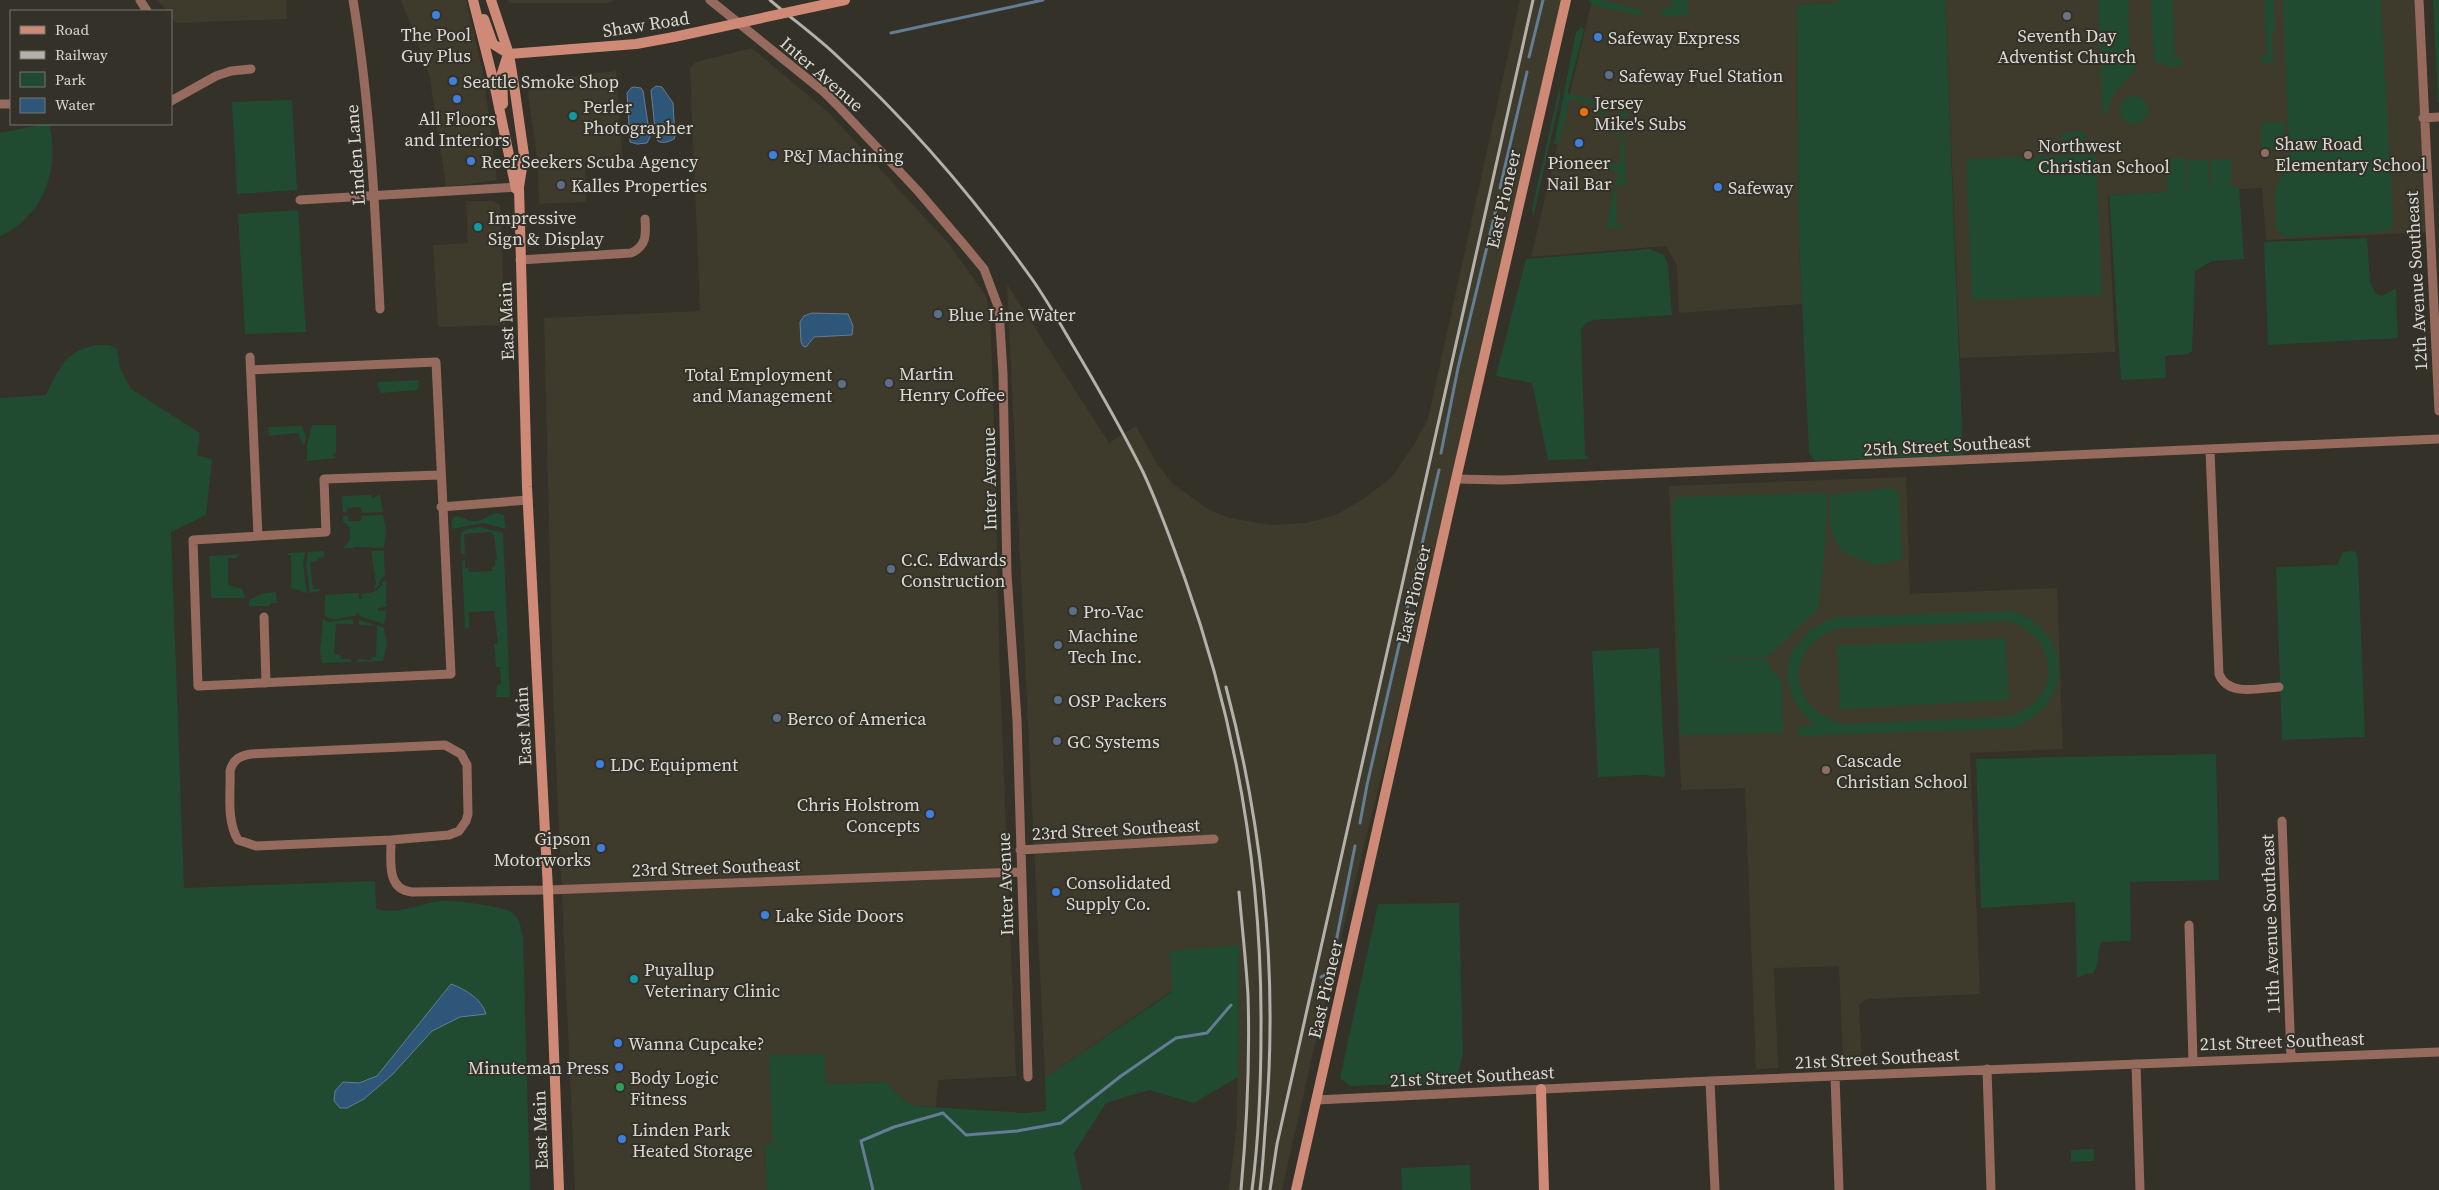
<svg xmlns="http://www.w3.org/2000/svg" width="2439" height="1190" font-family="'Source Serif 4',serif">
<rect width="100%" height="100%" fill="#333128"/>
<path fill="#3e3b2c" d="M157 0H286L287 19 176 23 171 17V11H167Z
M401 0H466L484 77 497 180 446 187 429 73Z
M507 0H615L607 3H509Z
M1520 0H1566L1459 466 1321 1018 1282 1190H1229L1237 1122 1239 945 1045 1078 1007 284 1109 443 1136 426 1156 462 1172 483 1209 510 1230 518 1271 525 1306 523 1336 515 1363 499 1391 478 1415 443 1428 419Z
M1592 0H1837V3L1797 5 1799 241 1802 304 1679 313 1677 265 1666 246 1531 257Z
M1945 0H2419L2430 232 2266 240 2262 188 2108 195 2115 352 1960 358Z
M752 48 829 113 949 244 986 296 990 312 993 393 1000 678 1016 1076 938 1080 936 1107 913 1106 901 1098 887 1082 825 1084 773 1145H765L767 1190H575L553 694 544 318 700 311 690 68 696 62Z
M616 71 623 160 585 161 586 202 539 204 537 158 528 94 531 81Z
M466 201H493L500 205 505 325 438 327 433 245 468 243Z
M1906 477 1910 594 2057 588 2063 749 1970 753 1980 994 1867 999 1859 1005 1862 1065H1843L1839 966 1774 968 1778 1068 1756 1069 1745 788 1681 790 1669 486Z"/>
<path fill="#204b30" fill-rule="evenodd" d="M1588 0H1601L1642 10V16L1592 5Z
M1673 0H1687L1688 14 1697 15 1661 16 1662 7 1671 8Z
M1837 0H1945L1963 455 1815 461 1809 453 1799 241 1797 5 1837 3Z
M2098 0H2128L2130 59 2138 60C2134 76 2122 82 2113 95 2108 103 2111 111 2103 116Z
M2151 0H2173L2175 58H2182V66L2165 67V63H2156L2154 61Z
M2264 0H2274L2275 32 2272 35 2273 63H2261L2260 57 2267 56Z
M2283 0H2381L2393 224 2389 231 2285 237 2276 229 2275 190 2289 156Z
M2433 0H2439V103H2438Z
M1582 27 1584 31 1568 91 1569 94 1625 108 1628 116 1620 119 1622 109 1607 106 1605 115 1596 113 1597 106 1570 99 1559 145 1554 144C1562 106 1568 69 1576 32Z
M1560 86V97L1533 218 1532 209Z
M2120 110a14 14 0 1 1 28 0a14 14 0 1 1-28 0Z
M292 100 297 190 237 194 232 102Z
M2284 122 2285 150 2262 151 2261 123Z
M44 124H49C61 168 43 217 0 236V133Z
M1617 130 1624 134 1626 185H1616L1617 224 1628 226 1617 228 1616 225 1614 226V228H1606L1618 172 1609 170 1611 164 1620 165 1622 135 1613 134 1612 132Z
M2084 132 2085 151 2062 152 2061 133Z
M2096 154 2102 295 1972 300 1966 159Z
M2166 158H2185L2187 190H2193L2188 189V160H2208L2209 189H2211V159H2231V187H2239L2244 259 2212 261 2195 271 2192 351 2188 354 2165 356 2166 378 2121 380 2109 195 2167 192Z
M298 210 306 332 245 334 238 214Z
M2367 238 2370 282 2376 294 2382 296 2396 288 2398 338 2268 345 2264 242Z
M1650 249 1664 255 1668 265 1672 315 1593 320 1586 323 1581 330 1585 455 1590 459 1548 460 1532 383 1496 376 1526 259Z
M98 345H109L117 349 120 368 131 389 200 433 197 455 212 459 206 515 171 532 184 888 375 881 376 909C403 915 415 904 441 901 449 899 503 907 510 911 520 917 521 928 523 938L530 1190H0V398L46 395C60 367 65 350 98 345Z
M419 380 418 390 380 393 377 382Z
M312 425H336V453L333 454 336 458 307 461V445Z
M302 426 306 437 304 446 298 433 269 436 268 427Z
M1892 488 1899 494 1902 559 1876 565 1844 553 1834 539 1829 521V495Z
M1827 493 1824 557 1818 609 1766 658H1705L1765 660 1782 682 1783 733 1680 735 1672 503 1678 497Z
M380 494 383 512 362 513 361 507 347 508V512H343L342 496 370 495 373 498Z
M497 513 504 515 506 529 483 523 452 529V519L456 516C463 516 467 522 475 521 483 521 488 514 497 513Z
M383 515 386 531 384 548 356 547V545L354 548H343L350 540V528L343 521V516H348V521H361V516Z
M479 527 503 533 510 697H496L497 685 501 684 500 667H496L494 644 498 643 494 611 469 612V628L465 629 462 561 465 560V568H468L469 572 492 571V567L495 566V559H497L494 535 490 532 464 534 465 554H461V533L465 530Z
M324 551V557L318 558V561L310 562 313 589H320V591L310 593 306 565 308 552Z
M371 551H384L385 575 380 580 379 586 374 589 376 584Z
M2352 551 2356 552 2358 561 2365 737 2282 740 2276 567 2337 565 2343 552Z
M305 552 303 564 307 593 291 588V555H288V553Z
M244 554 237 555V558H228V585L242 589 245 598H211L209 556Z
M383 581H386V607L378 608V611L387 610 384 624 359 616V613H356V616C345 616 335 623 325 616V595L355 593H359V598L362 599V594C374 592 379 592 383 581Z
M276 592 277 603H271L270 606H249V600L261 594Z
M2014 611C2075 635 2074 708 2011 728L1799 736 1798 727 1814 725C1772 685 1781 639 1834 617ZM2008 621C2063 638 2062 704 2005 717L1844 724C1787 710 1782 647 1839 628Z
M323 619 328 622 353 619V624H336L334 654 340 655 341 659H351V662L322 663 320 651Z
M359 620 384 628 387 643 383 661 357 662 358 659 370 660 372 657H376L377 626 359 625Z
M2005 638 2009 700 1840 709 1837 646Z
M1659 648 1665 777 1644 775 1598 777 1592 651Z
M2216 754 2219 880 2130 882 2131 941 2102 942C2095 951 2102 962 2093 973L2085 974 2077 978 2075 902 1981 908 1976 759Z
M1459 903 1463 1054 1456 1082 1350 1086 1340 1078 1378 904Z
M1239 945 1238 1077 1194 1103 1149 1090 1106 1103 1074 1153 1082 1190H767L765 1145 773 1144 769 1055 824 1054 826 1084 887 1082 901 1098 914 1106 1025 1113 1046 1111 1045 1078 1172 992 1170 951Z
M2094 1149V1161L2071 1162V1150Z
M1470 1165 1471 1190H1402L1401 1168Z"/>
<path fill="#2e5678" stroke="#627d94" d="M656 86 662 87 673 103 675 136 674 139C669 142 660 145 656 139L651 90Z
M634 87 641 88 643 91 650 137 647 143 637 144 630 142 627 93 631 88Z
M812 313 848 314 853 326 852 335 814 337 806 347 803 346 801 342 800 322 804 316Z
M451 984C465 989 482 999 486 1014L460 1017 432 1031 393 1074 364 1099 347 1108H340L334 1101 335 1091 343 1082 359 1083 377 1076Z"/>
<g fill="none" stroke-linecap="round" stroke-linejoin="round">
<path stroke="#627d94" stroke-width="3" d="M891 33 1043 0
M1529 57 1543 0
M1500 188 1527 72
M1441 453 1458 368 1497 205
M1360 823 1367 785 1439 470
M1321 977 1330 972 1355 846
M873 1190 861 1141 894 1127 943 1113 966 1135 1017 1131 1061 1123 1121 1076 1176 1038 1207 1033 1231 1005"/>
<path stroke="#966b5e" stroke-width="9" d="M140 0 147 11
M353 0C370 102 375 205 380 309
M710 0 824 92 837 105 918 191 965 246 984 269 999 309 1003 374 1007 574 1017 720 1028 1077
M2419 0 2439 411
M171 101 216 76 231 71 251 69
M0 104H11
M2423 118 2439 117
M300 200 519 187
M520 260 631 253C647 246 646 234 645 219
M250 357 258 536
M251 370 436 362 451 674 198 686 193 540 326 532 324 479 440 475
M2210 450 2219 674C2228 697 2259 688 2279 687
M1456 479 1502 480 2439 439
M441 507 528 500
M264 617 266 683
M445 745 461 754 467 765 468 814 466 821 459 831 449 835 391 840 256 846 238 840C226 820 231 792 230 771 233 759 240 756 251 754Z
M2282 821 2291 1057
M391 840C391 860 386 890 412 892L548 890 1021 872
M1020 850 1214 839
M2189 925 2193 1061
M2136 1064 2140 1190
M1987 1069 1991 1190
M1835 1076 1839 1190
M1710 1081 1715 1190
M1316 1100 1710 1081 2439 1052"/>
<path stroke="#cf8a77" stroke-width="10" d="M473 0 494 83 516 189
M491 0 509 54 514 85 524 155 519 187 527 487 548 890 559 1190
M484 19 493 44 509 54 636 44 674 37
M503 104 502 73 508 54
M1541 1089 1544 1190
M1296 1190 1456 479 1566 0"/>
<path stroke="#b3b1ac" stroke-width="3" d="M770 0C792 19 816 36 837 56 910 123 975 199 1032 279 1049 303 1063 329 1078 354 1101 393 1123 432 1143 472 1159 506 1172 543 1185 579 1237 725 1262 873 1261 1028 1261 1082 1259 1137 1252 1190
M1226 687C1263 828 1278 973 1266 1118 1264 1142 1263 1166 1260 1190
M1239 892C1242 926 1246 961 1248 995 1250 1060 1247 1125 1241 1190
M1270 1190 1277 1144 1533 0"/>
<path stroke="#cf8a77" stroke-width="10" d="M674 37 845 0"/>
</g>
<g fill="#3f7fe0" stroke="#333128" stroke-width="2">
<circle cx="436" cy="15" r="5"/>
<circle cx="1598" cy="37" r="5"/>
<circle cx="453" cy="81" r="5"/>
<circle cx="457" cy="99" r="5"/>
<circle cx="1579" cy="143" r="5"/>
<circle cx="773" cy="155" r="5"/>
<circle cx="471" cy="161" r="5"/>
<circle cx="1718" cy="187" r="5"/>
<circle cx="600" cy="764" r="5"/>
<circle cx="930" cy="814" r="5"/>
<circle cx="601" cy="848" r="5"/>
<circle cx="1056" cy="892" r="5"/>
<circle cx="765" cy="915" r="5"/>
<circle cx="618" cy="1043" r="5"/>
<circle cx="619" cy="1067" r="5"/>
<circle cx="622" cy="1139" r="5"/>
</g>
<circle fill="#6b7280" stroke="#333128" stroke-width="2" cx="2067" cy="16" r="5"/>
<g fill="#5c6f8a" stroke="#333128" stroke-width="2">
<circle cx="1609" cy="75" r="5"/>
<circle cx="561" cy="185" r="5"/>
<circle cx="938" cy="314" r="5"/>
<circle cx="889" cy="383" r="5"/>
<circle cx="842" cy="384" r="5"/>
<circle cx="891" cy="569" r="5"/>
<circle cx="1073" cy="611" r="5"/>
<circle cx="1058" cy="645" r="5"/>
<circle cx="1058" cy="700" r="5"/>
<circle cx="777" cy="718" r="5"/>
<circle cx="1057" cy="741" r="5"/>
</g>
<circle fill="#e8710a" stroke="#333128" stroke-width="2" cx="1584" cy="112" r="5"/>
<g fill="#0f9aa8" stroke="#333128" stroke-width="2">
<circle cx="573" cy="116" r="5"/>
<circle cx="478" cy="227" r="5"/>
<circle cx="634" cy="979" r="5"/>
</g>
<g fill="#8d6e63" stroke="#333128" stroke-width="2">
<circle cx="2265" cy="153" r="5"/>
<circle cx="2028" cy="155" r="5"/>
<circle cx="1826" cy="770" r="5"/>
</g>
<circle fill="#2e9e5b" stroke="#333128" stroke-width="2" cx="620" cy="1087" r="5"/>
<g text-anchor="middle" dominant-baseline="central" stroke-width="4" stroke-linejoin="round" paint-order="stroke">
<g font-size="18" fill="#dad9d4" stroke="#333128">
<text transform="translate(646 24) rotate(-9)">Shaw Road</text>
<text transform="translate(822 74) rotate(41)">Inter Avenue</text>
<text transform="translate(355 155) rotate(-94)">Linden Lane</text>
<text transform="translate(1503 199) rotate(-77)">East Pioneer</text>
<text transform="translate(2416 281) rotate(-93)">12th Avenue Southeast</text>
<text transform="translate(506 321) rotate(-92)">East Main</text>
<text transform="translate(1947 445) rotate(-3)">25th Street Southeast</text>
<text transform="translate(989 479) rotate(-91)">Inter Avenue</text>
<text transform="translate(1413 594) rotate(-77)">East Pioneer</text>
<text transform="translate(523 726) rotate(-93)">East Main</text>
<text transform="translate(1116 829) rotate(-3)">23rd Street Southeast</text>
<text transform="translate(716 867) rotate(-2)">23rd Street Southeast</text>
<text transform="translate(1005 884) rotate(-92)">Inter Avenue</text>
<text transform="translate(2270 924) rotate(-92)">11th Avenue Southeast</text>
<text transform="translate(1325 989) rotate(-77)">East Pioneer</text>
<text transform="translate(2282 1041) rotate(-2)">21st Street Southeast</text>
<text transform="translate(1877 1058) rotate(-3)">21st Street Southeast</text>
<text transform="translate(1472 1076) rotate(-3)">21st Street Southeast</text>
<text transform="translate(540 1130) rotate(-92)">East Main</text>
</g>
<g font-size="18" fill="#dad9d4" stroke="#333128" text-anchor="start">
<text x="436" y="34" text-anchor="middle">The Pool<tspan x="436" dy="21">Guy Plus</tspan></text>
<text x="2067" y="35" text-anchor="middle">Seventh Day<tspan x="2067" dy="21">Adventist Church</tspan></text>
<text x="1608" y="37">Safeway Express</text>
<text x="1619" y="75">Safeway Fuel Station</text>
<text x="463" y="81">Seattle Smoke Shop</text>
<text x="1594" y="102">Jersey<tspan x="1594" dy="21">Mike's Subs</tspan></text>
<text x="583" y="106">Perler<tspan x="583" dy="21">Photographer</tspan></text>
<text x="457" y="118" text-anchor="middle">All Floors<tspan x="457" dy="21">and Interiors</tspan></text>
<text x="2275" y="143">Shaw Road<tspan x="2275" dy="21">Elementary School</tspan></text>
<text x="2038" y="145">Northwest<tspan x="2038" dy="21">Christian School</tspan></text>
<text x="783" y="155">P&amp;J Machining</text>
<text x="481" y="161">Reef Seekers Scuba Agency</text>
<text x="1579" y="162" text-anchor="middle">Pioneer<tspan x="1579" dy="21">Nail Bar</tspan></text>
<text x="571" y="185">Kalles Properties</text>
<text x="1728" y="187">Safeway</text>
<text x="488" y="217">Impressive<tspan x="488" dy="21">Sign &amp; Display</tspan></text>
<text x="948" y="314">Blue Line Water</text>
<text x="899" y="373">Martin<tspan x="899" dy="21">Henry Coffee</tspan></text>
<text x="832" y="374" text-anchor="end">Total Employment<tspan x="832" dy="21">and Management</tspan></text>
<text x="901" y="559">C.C. Edwards<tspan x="901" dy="21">Construction</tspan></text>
<text x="1083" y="611">Pro-Vac</text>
<text x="1068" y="635">Machine<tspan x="1068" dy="21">Tech Inc.</tspan></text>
<text x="1068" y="700">OSP Packers</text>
<text x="787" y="718">Berco of America</text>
<text x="1067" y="741">GC Systems</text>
<text x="1836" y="760">Cascade<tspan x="1836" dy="21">Christian School</tspan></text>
<text x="610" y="764">LDC Equipment</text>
<text x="920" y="804" text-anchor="end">Chris Holstrom<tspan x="920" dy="21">Concepts</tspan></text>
<text x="591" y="838" text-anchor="end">Gipson<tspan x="591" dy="21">Motorworks</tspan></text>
<text x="1066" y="882">Consolidated<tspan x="1066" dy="21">Supply Co.</tspan></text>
<text x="775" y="915">Lake Side Doors</text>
<text x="644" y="969">Puyallup<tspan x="644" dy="21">Veterinary Clinic</tspan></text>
<text x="628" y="1043">Wanna Cupcake?</text>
<text x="609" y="1067" text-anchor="end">Minuteman Press</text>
<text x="630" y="1077">Body Logic<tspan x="630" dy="21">Fitness</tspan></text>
<text x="632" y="1129">Linden Park<tspan x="632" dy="21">Heated Storage</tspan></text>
</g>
</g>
<rect x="10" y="10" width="162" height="115" fill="#333128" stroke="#76746d"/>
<rect x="20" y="26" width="25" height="8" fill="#cf8a77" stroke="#76746d"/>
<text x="55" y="35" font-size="15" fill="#dad9d4">Road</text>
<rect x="20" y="51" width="25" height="8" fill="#b3b1ac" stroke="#76746d"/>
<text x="55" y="60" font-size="15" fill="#dad9d4">Railway</text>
<rect x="20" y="72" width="25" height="15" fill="#204b30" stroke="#76746d"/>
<text x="55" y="85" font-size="15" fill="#dad9d4">Park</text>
<rect x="20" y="98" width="25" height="15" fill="#2e5678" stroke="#76746d"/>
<text x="55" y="110" font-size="15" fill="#dad9d4">Water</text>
</svg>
